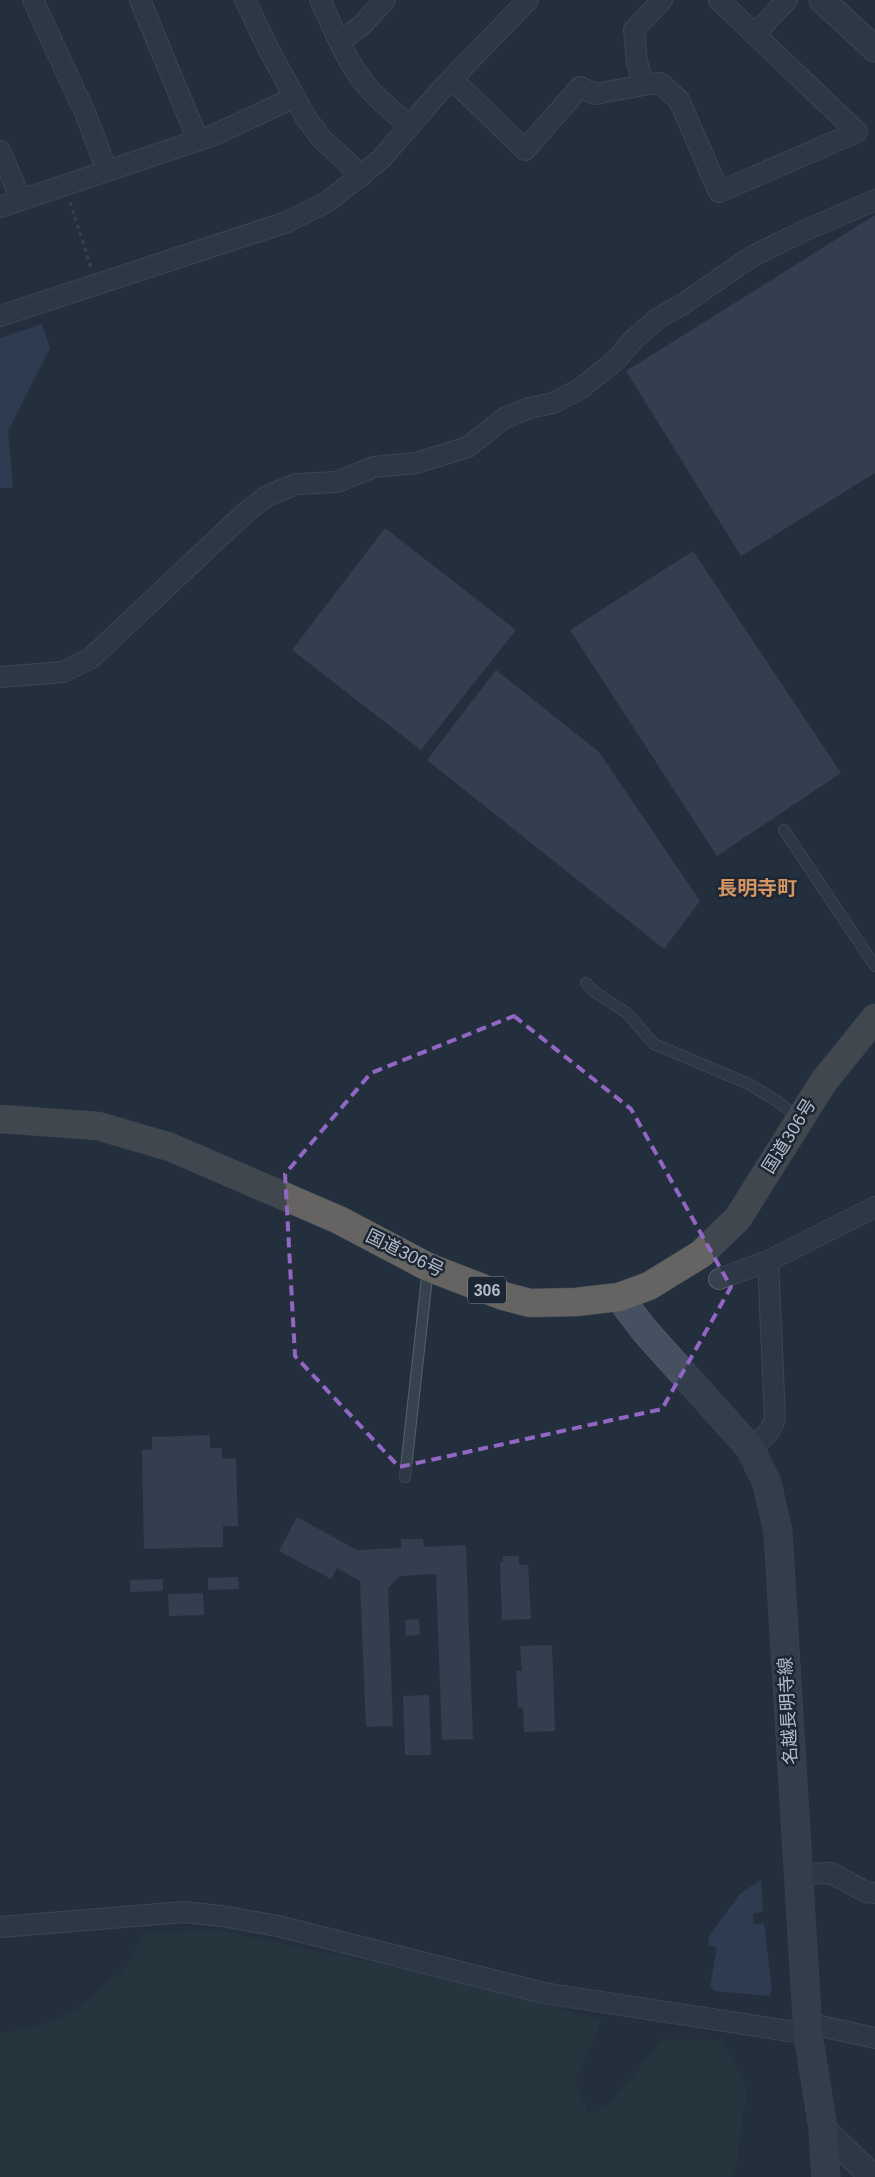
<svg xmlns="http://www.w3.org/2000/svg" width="875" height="2177" font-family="Arial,'Noto Sans JP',sans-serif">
<rect width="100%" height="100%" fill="#242f3e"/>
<path fill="#263c3f" d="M216 1930 460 1981 602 2020 575 2080 589 2115 608 2106 663 2039 722 2040 747 2088 737 2159 731 2177H0V2036L2 2033 39 2027 79 2008 127 1966 143 1934Z"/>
<path fill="#394c67" d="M42 324 50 348 8 431 13 488H0V338Z
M761 1880 763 1911 753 1914V1924L764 1923 772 1991 769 1996 715 1991 710 1986 717 1948 709 1945 708 1937 740 1894Z"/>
<path fill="#455162" d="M875 215V473L741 556 626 371Z
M385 528 516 630 421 750 292 650Z
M693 551 841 773 717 856 570 630Z
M496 670 599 752 700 901 664 949 427 760Z
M210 1435V1448H222V1459L236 1458 238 1526H223V1547L144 1549 142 1450 152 1449V1437Z
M297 1517 357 1550 401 1548V1539H423L424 1547 466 1545 473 1739 442 1740 436 1574 400 1576 388 1588 393 1726 366 1727 360 1581 337 1568 331 1579 279 1551Z
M503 1556H519V1565H528L531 1619 502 1620 500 1562H503Z
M238 1577 239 1589 208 1590V1578Z
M163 1579V1591L130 1592V1580Z
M203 1593 204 1615 169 1616 168 1594Z
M419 1619 420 1635 406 1636 405 1620Z
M552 1645 555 1731 524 1732 523 1707 518 1708 516 1671H522L520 1646Z
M429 1695 431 1755H405L403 1696Z"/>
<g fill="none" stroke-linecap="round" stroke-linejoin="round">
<defs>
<path id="service" d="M784 830 875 966
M586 983 596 993 627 1013 654 1044 749 1084 777 1101 798 1118
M405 1477 428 1268"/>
<path id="minor" d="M33 0 86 115 107 171 214 135 295 97
M140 0 198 140
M245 0 269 50 306 118 322 139 362 176
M320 0C333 27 344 56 362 80 375 98 394 112 410 126
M755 34 787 0
M340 41 362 25 385 0
M453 80 525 150 580 87 595 94 644 85 637 62 634 30 662 0
M644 85 660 83 679 100 719 192 857 132 719 0
M0 151 21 199
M0 207 107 171
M0 316 287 222 327 202 381 159 440 91 528 0
M0 677 63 672 91 658 245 513 267 496 296 484 337 482 374 467 416 463 468 447 503 419 529 408 553 403 580 389 616 360 634 339 657 319 683 304 751 257 806 230 875 200
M719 1279 768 1261 875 1207
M750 1448C762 1439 771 1433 775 1418L768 1261
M797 1874 831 1873 866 1892 875 1893
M0 1927 184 1912 222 1916 278 1926 544 1993 808 2034
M807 2023 875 2038"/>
<path id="tertiary" d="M822 0 875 49
M823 2129 873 2177"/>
<path id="secondary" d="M619 1297 645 1331 750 1448 767 1483 778 1532 808 2034 823 2129 826 2177"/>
<path id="trunk" d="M0 1119 98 1126 170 1147 339 1220 428 1267 503 1296 530 1303 576 1302 619 1297 649 1286 701 1254 738 1218 824 1081 875 1018"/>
</defs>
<use href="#service" stroke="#565f6c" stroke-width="12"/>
<use href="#minor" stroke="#565f6c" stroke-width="22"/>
<use href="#tertiary" stroke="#565f6c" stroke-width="27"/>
<use href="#secondary" stroke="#565f6c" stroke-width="29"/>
<use href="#trunk" stroke="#434c59" stroke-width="29"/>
<path stroke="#44595c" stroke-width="3" stroke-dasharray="4 4" stroke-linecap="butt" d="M70 202 91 268"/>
<use href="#service" stroke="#38414e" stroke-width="10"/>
<use href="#minor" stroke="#38414e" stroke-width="20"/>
<use href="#tertiary" stroke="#38414e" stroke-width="25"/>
<use href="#secondary" stroke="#465061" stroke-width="28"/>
<use href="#trunk" stroke="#656462" stroke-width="28"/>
</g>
<path d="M0 0H875V2177H0ZM514 1016 631 1109 731 1287 662 1409 399 1467 295 1356 285 1174 371 1073Z" fill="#242f3e" fill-opacity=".55" fill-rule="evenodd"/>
<path fill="none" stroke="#9266c3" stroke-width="4" stroke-dasharray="10 6" stroke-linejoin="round" d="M514 1016 631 1109 731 1287 662 1409 399 1467 295 1356 285 1174 371 1073Z"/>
<g text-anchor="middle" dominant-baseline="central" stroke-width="5" stroke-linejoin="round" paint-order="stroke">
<rect fill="#1d2633" stroke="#878f9c" stroke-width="1" x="468" y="1276.5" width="38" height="27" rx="4"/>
<g font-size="16" font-weight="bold" fill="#b4bcc9">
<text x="487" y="1290">306</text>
</g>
<g font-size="18" fill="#b4bcc9" stroke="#1d2633">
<text transform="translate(789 1136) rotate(-58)">国道306号</text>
<text transform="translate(405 1253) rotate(26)">国道306号</text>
<text transform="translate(788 1711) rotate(-93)">名越長明寺線</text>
</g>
<g font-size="20" font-weight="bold" fill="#d59563" stroke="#1d2633">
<text x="757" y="888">長明寺町</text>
</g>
</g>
</svg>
